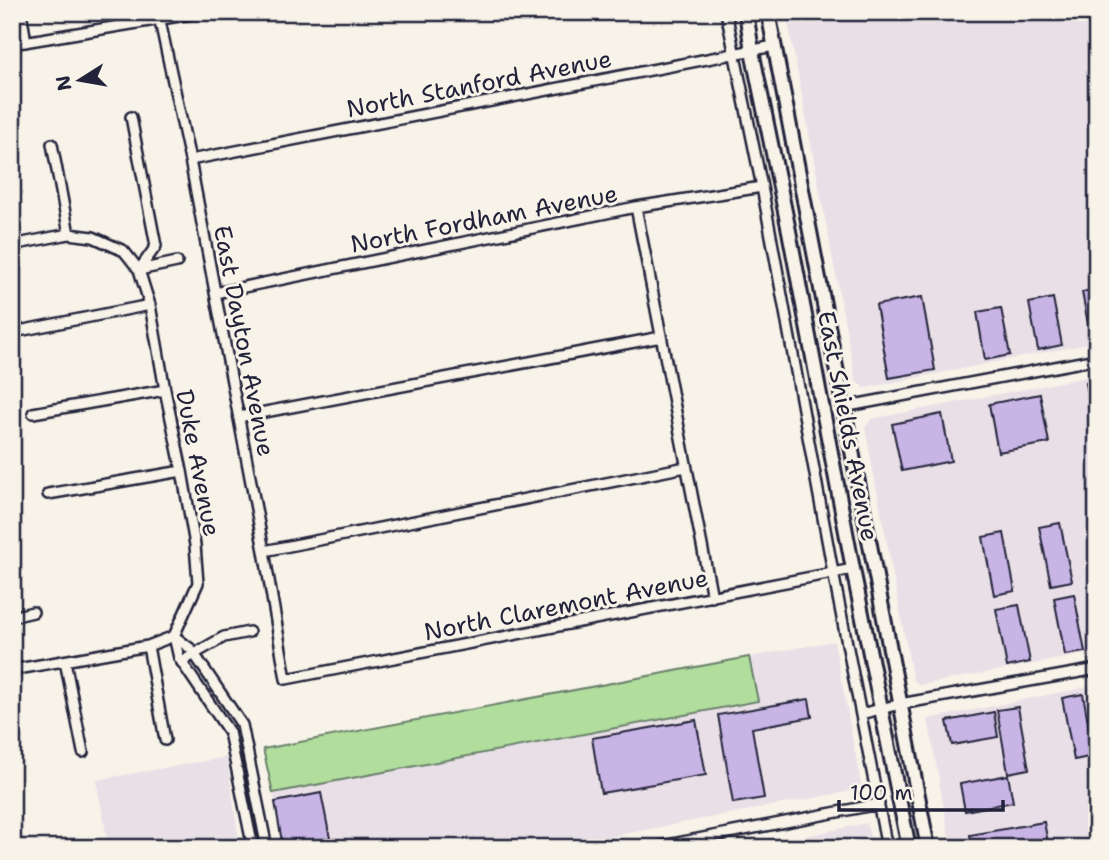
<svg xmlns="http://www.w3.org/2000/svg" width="1109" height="860" font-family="'Shantell Sans',sans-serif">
<rect width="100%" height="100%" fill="#f7f3e8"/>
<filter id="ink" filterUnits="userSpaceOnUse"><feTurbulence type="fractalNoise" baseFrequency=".0143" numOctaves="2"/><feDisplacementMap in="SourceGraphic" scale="14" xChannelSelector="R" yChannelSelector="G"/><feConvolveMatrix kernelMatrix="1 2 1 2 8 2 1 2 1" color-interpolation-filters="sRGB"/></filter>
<g filter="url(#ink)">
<path fill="#e9e0e7" d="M786 12H1097V342L865 388 856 382Z
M1097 375V652L920 685 913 680 865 428 871 419Z
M834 641 862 789 549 848H283L273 793 757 701 749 657Z
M1097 685V848H951L928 719Z
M227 757 240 848H109L96 780Z
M867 823 872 848H748Z"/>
<path fill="#b1de9d" stroke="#6a806c" stroke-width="2" d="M749 657 758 701 273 793 263 749Z"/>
<path fill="#c8b5e5" stroke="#22223b" stroke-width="2" d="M1097 289V339L1091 340 1082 292Z
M922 297 935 370 889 378 876 305Z
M1053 298 1062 345 1038 350 1029 303Z
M1001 308 1010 355 985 360 977 312Z
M1097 381V433H1096L1086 383Z
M1040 394 1049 443 998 452 989 404Z
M942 414 951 461 902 471 892 424Z
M1060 523 1072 581 1051 585 1039 527Z
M1004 533 1015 591 994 595 983 537Z
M1074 594 1085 652 1065 655 1054 598Z
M1019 605 1030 662 1007 667 996 609Z
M1083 694 1094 756 1074 760 1062 698Z
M809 699 812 717 752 728 764 798 733 803 718 715Z
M1018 707 1029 769 1008 773 997 710Z
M994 712 998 737 952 745 947 721Z
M696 720 706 775 601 793 592 738Z
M1008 775 1013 802 965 811 960 784Z
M321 793 332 848H283L275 802Z
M1044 822 1049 848H973L970 835Z"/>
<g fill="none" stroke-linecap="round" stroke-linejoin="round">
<defs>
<path id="street" d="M21 12 26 42
M158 12 190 160 264 551 286 679 853 569
M726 12 762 187 833 572 887 848
M12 44 203 12
M131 117 156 246 139 270
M52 144 69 234
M190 160 774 46
M636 207 712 597
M12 245 69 234 93 237 124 251 139 270 150 305 165 390 182 471 195 545 198 583 174 636 148 646 12 670
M139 270 177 262
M215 293 636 207 762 187
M14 332 150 305
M843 407 1097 359
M33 413 165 390
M239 417 661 337
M48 494 182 471
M12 538 14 537
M264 551 686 467
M12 617 33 612
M174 636 191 649 242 725 267 848
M174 636 179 658 229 732 253 848
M148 646 165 740
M65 661 83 752
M182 662 194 654 224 637 249 632
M861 714 900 704 1097 669
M651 848 879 804"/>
<path id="secondary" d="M746 12 752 51 789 231 853 569 909 848
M768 12 928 848"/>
</defs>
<use href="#street" stroke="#22223b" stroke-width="14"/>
<use href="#secondary" stroke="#22223b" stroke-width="18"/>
<use href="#street" stroke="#f7f3e8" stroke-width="9"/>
<use href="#secondary" stroke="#f7f3e8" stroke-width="12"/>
</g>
</g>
<g text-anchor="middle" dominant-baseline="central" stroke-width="6" stroke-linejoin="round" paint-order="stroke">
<g font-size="24" fill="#22223b" stroke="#f7f3e8">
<text transform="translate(479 84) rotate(-11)">North Stanford Avenue</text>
<text transform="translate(484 219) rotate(-11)">North Fordham Avenue</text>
<text transform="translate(244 341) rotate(79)">East Dayton Avenue</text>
<text transform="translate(848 426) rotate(79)">East Shields Avenue</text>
<text transform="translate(198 463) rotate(79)">Duke Avenue</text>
<text transform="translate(566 605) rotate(-11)">North Claremont Avenue</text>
</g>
</g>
<rect width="1109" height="860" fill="none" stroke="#f7f3e8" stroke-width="42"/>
<rect x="21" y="21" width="1067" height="818" fill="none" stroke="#22223b" stroke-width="2.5" filter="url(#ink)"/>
<g transform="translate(80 80) rotate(259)" stroke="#f7f3e8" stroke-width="5" paint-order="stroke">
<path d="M0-5L12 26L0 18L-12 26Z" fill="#22223b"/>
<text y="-10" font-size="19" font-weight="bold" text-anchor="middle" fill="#22223b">N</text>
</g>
<path d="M839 800v10h164v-10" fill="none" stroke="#22223b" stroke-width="3.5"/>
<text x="850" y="800" font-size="21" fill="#22223b" stroke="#f7f3e8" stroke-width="5" paint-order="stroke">100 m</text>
</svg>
